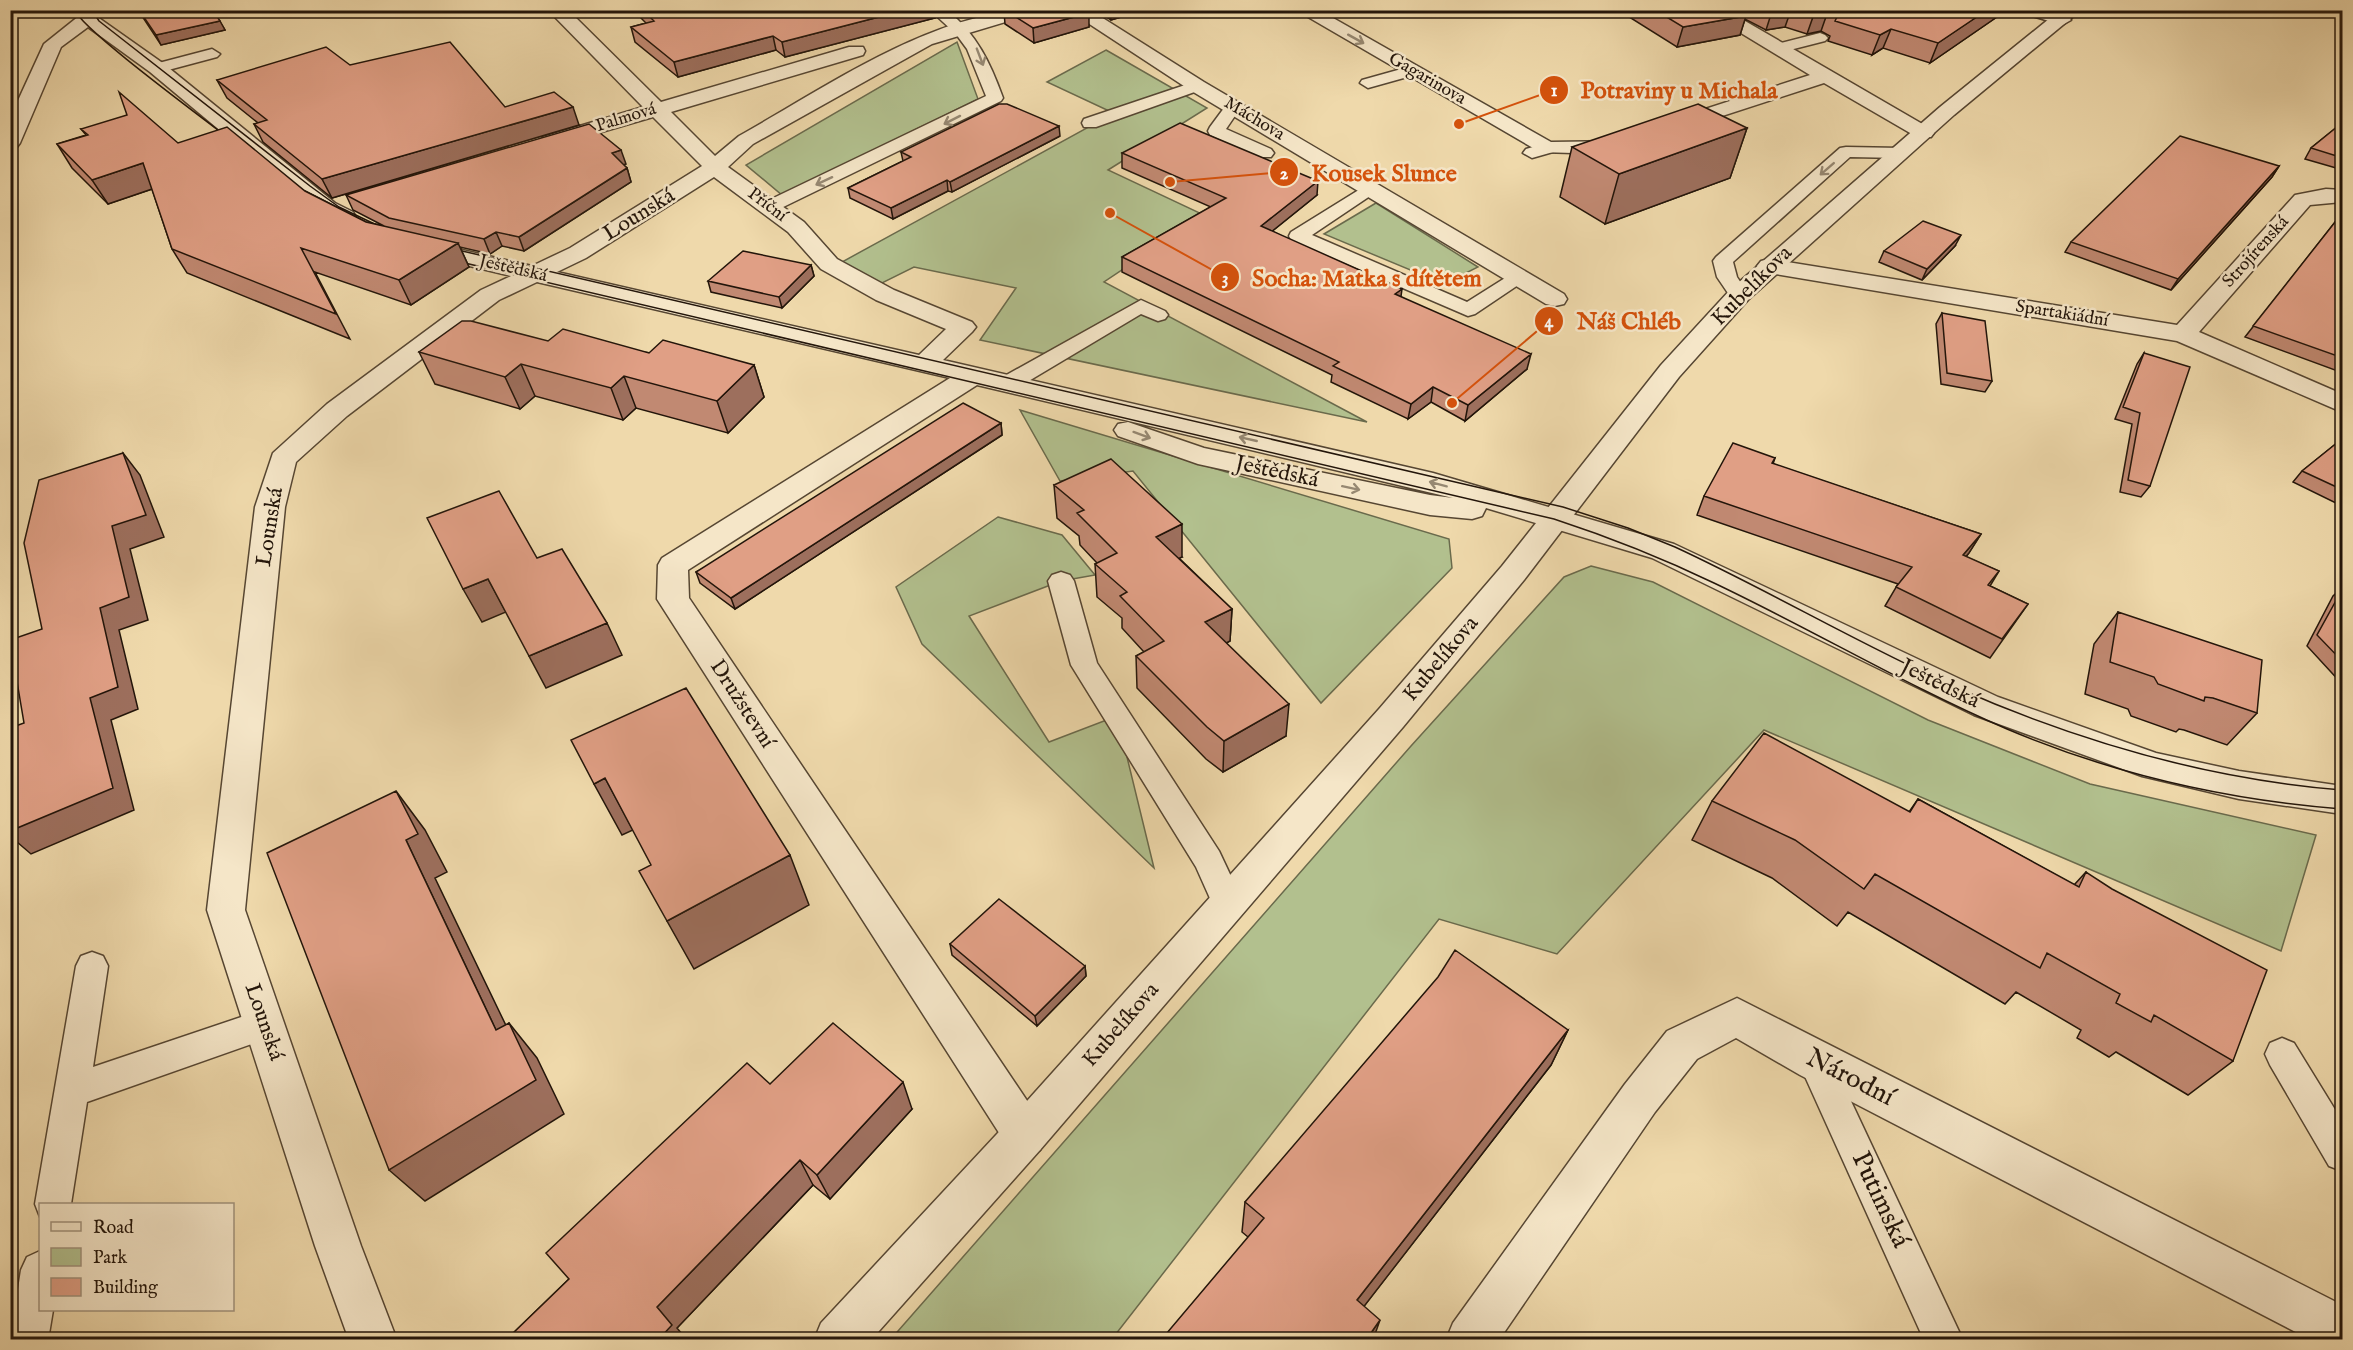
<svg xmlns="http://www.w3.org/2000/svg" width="2353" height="1350" font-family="'IM FELL English',serif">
<rect width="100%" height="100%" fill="#efd9ab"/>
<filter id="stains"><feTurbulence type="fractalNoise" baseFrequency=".00333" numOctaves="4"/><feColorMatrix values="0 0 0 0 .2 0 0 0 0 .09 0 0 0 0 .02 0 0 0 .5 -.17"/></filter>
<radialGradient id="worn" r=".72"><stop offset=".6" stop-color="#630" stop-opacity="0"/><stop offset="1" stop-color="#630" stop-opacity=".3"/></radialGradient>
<path fill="#b2c08e" stroke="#6a6a4c" stroke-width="1.5" d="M957 42 978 99 782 195 746 165Z
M1106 50 1207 108 1108 170 1204 215 1104 282 1367 422 980 340 1016 288 914 267 878 285 842 262 1087 128 1107 110 1047 82Z
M1376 203 1478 267 1444 284 1324 234Z
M1020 410 1449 539 1452 568 1321 703 1133 471 1060 481Z
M998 517 1062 535 1095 575 1061 581 969 616 1049 742 1117 716 1154 868 922 644 896 587Z
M1591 566 1653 582 1928 720 2090 784 2316 835 2281 951 1764 730 1557 954 1439 919 1112 1339H891L1411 746 1564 577Z"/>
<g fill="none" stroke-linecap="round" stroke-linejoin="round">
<defs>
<path id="service" d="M930 10H947C977 35 990 62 1003 98L1001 101 775 211H763L760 207 763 203 986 96 967 49 956 34Z
M1820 33 1825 35 1828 38 1825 41 1778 53 1770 48 1773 45Z
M212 49 220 54 217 57 157 73 149 68 151 65Z
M1412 66 1418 68 1420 71 1418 74 1368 88 1360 83 1362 80Z
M1197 81 1205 86 1203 89 1096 127H1084L1082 123 1084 119Z
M1233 102 1241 107 1226 129 1271 149 1274 153 1271 157H1259L1210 135 1208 131 1210 127 1227 104Z
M1547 143 1553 144 1556 148 1553 152 1532 158 1523 153 1526 149Z
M1846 147 1901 148 1910 153 1901 158 1850 157 1733 262 1737 277 1749 295 1746 299H1732L1717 277 1713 261 1716 257 1840 148Z
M1370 183 1376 184 1379 188 1376 192 1312 235 1467 302 1513 273 1520 271 1530 277 1475 314 1468 316 1291 240 1289 236 1291 232Z
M1141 300 1165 311 1168 315 1165 319 1158 321 1141 314 1017 388H1001L998 383 1001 378Z
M1061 572 1070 575 1074 581 1097 663 1219 851 1244 904 1239 914 1228 917 1217 914 1196 867 1071 665 1048 581 1052 575Z
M92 952 103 956 108 966 93 1067 265 1009 277 1013 282 1024 277 1035 87 1102 71 1204H40V1217L35 1204 76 966 81 956Z
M2282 1038 2294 1043 2342 1121V1171L2329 1166 2270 1065 2265 1054 2270 1043Z
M1815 1045 1827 1050 1963 1340H1924L1798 1061 1803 1050Z
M40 1251V1310H53L48 1340H10L21 1270 27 1257Z"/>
<path id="minor" d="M77 10H95L96 16 164 64 335 203 353 212 356 217 353 222H337L319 213 150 72 88 27 61 47 20 143 17 147 10 149V118L44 44 79 16Z
M548 10H568L661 102 849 47H863L865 51 863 55 671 112 715 156 739 136C825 88 935 10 1035 10L1032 14 932 44 753 144 728 167 804 222 837 259 894 290 972 322 976 327 972 332 943 360 1433 473 1674 544 1998 697 2156 753 2239 771 2342 786V814L2239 799 2142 776 1974 715 1652 558 1486 508 1482 516 1472 519 1430 515 1198 464 1118 436 1114 430 1118 424 1128 422 1204 448 1430 495 1453 498 977 385 688 570 689 598 1040 1120 1047 1135 1040 1150 1025 1156 1010 1150 657 599 658 565 662 558 950 378 537 282 499 300 347 416 296 462 285 507 245 910 361 1246 397 1340H349L315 1246 207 910 255 507 273 453 327 404 481 290 511 276 415 253 411 248 415 243 423 241 532 266 570 248 702 166 653 117 557 145H543L540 141 543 137 643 107ZM714 177 788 232 821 269 876 300 946 329 919 355 557 272 586 258Z
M1068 10H1090L1204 82 1564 294 1567 299 1564 304 1555 306 1546 304 1190 90Z
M1296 10H1319L1551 142 1621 141 1624 145 1621 149 1606 154 1540 152Z
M1703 10H1726L1931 129 1934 133 1931 137H1917L1824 83 1679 130H1665L1662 126 1665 122 1810 75Z
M2023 10C2038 10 2061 7 2071 20L2062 25 2026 14Z
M2326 189 2342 190V202L2310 205 2199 332 2342 394V412L2177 341 1769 273 1761 271 1757 266 1761 261 1769 259 2177 325 2295 195Z
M1737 998 2342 1305V1340H2311L1800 1075 1736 1038 1697 1059 1655 1112 1499 1340H1446L1453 1323 1625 1084 1667 1031Z"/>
<path id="tertiary" d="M2060 10H2081L1954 115 1748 300 1679 377 1524 580 1403 727 1040 1150 871 1340H814L821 1323 1010 1120 1379 709 1502 566 1661 365 1730 290 1940 107Z"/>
</defs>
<use href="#service" stroke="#564632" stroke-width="3"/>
<use href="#minor" stroke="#564632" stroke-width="3"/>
<use href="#tertiary" stroke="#564632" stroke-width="3"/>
<use href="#service" fill="#f5e6c8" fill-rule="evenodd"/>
<use href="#minor" fill="#f5e6c8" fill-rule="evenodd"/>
<use href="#tertiary" fill="#f5e6c8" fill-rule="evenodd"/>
<path stroke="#23150a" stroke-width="1.5" d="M75 10C80 28 207 121 231 140
M92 10 99 21 310 186 339 207 385 229
M445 247 1563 507 1628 528 1675 547C1770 591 1859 644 1955 687 2079 742 2206 779 2342 790
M452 260 1554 519C1609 537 1662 558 1714 583 1813 630 1907 686 2007 729 2113 774 2228 800 2342 809"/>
</g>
<path fill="#c18972" stroke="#23150a" stroke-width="1.5" d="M138 10H213L225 30 161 45Z
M633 10H934L935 18 785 57 776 50 678 77 635 42 631 27 646 23Z
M984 10H1086L1089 27 1034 43 1005 24 1004 12 988 13Z
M1095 10H1145L1111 20Z
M1618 10H2007L1930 63 1883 48 1872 55 1828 41 1830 36 1821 31 1807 34 1785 27 1766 30 1745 19 1740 35 1677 47Z
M350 65 505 107 579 125 332 198 263 142 254 124 258 123 227 98 217 80Z
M2343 122V170L2305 159 2311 148Z
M1747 128 1730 178 1605 224 1560 197 1572 147Z
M81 129 178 143 305 191 366 222 384 226 353 210 346 195 626 164 624 165 627 168 631 182 524 251 502 246 490 254 460 247 469 267 411 305 315 272 350 339 187 273 172 249 152 189 108 204 72 168 57 144 86 135Z
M1060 136 952 192 948 191 893 219 850 198 848 188 903 161 901 152Z
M1122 153 1317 195 1272 231 1401 297 1527 369 1465 421 1431 402 1408 419 1331 382 1332 375 1122 272V257L1211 207 1122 168Z
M2279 166 2272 177 2171 290 2065 252 2071 242Z
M2343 212V373L2245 337Z
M1955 246 1922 280 1879 262 1884 251Z
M811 265 814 276 782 308 711 292 708 281Z
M1942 313 1992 381 1985 392 1941 384 1936 324Z
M548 341 754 365 764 397 728 433 636 408 623 420 535 396 520 409 435 384 419 352Z
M2144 353 2150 486 2141 497 2120 492 2132 424 2115 419 2137 364Z
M1001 423 1002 435 735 609 700 583 696 572Z
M2343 438V506H2342L2293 482 2302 471Z
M1775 458 1773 464 1981 534 1966 557 1999 571 1990 586 2028 604 1990 658 1885 606 1898 584 1697 515 1704 496Z
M1054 485 1182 557 1179 558 1232 609 1230 641 1226 643 1286 736 1223 772 1206 759 1137 688 1136 656 1144 652 1122 628V618L1097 597 1095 564 1097 563 1080 545 1079 536 1057 518Z
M2343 587V685L2307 646 2333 596Z
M2118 612 2257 713 2227 745 2184 730 2179 729 2176 732 2131 716 2128 709 2085 694 2094 644Z
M1918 799 2074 885 2086 872 2233 1061 2188 1095 2116 1052 2109 1057 2077 1038 2081 1030 2016 992 2005 1004 1848 912 1837 926 1772 878 1692 840 1712 801 1909 812Z
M950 944 1085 966 1086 976 1037 1026 952 955Z
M1568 1030 1551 1065 1364 1306 1248 1237 1242 1232 1245 1202Z
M770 1084 912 1109 830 1199 813 1185 677 1328 506 1340Z"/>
<path fill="#9d6f5d" stroke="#23150a" stroke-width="1.5" d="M906 10H934L935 18 785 57 782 42Z
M988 10H1004V12L988 13Z
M1110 10H1145L1111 20Z
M1791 10 1785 27 1766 30 1772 11Z
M1987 10H2007L1930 63 1938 43Z
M1828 11 1821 31 1807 34 1814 14Z
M1089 13V27L1034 43 1033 28Z
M1746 16 1740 35 1677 47 1683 27Z
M220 21 225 30 161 45 156 35Z
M1891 29 1883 48 1872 55 1880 35Z
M773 36 776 50 678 77 674 62Z
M573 107 579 125 332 198 322 179Z
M1059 126 1060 136 952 192 950 182Z
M1747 128 1730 178 1605 224 1619 174Z
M621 150 626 164 616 167 612 153Z
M143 163 158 187 108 204 92 180Z
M2279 166 2272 177 2171 290 2178 279Z
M627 168 631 182 524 251 519 237Z
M947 180 948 191 893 219 891 208Z
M1318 181 1317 195 1260 241 1261 226Z
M496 232 502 246 490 254 484 239Z
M1961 235 1955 246 1922 280 1927 269Z
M458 243 469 267 411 305 399 280Z
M811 265 814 276 782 308 779 297Z
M1402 289 1400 304 1395 294Z
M1531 354 1527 369 1465 421 1468 405Z
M521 364 535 396 520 409 505 377Z
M754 365 764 397 728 433 717 401Z
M624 376 636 408 623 420 611 388Z
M1433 387 1431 402 1408 419 1411 404Z
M1001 423 1002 435 735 609 731 598Z
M123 453 140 475 164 537 130 549 148 620 119 630 138 709 111 720 134 810 31 854 10 836V831L90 698 100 608Z
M1182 524V557L1157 569 1156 537Z
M1981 534 1969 553 1951 573 1963 555Z
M488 579 506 612 482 622 463 589Z
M1232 609 1230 641 1204 655 1205 622Z
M607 623 622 655 546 688 529 656Z
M1289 704 1286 736 1223 772 1224 741Z
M605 778 633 830 622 835 594 784Z
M396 791 425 830 447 872 435 878 525 1065 496 1030 406 840Z
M790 855 809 905 694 969 667 921Z
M1085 966 1086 976 1037 1026 1035 1016Z
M509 1023 537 1058 564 1114 425 1201 389 1170Z
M1568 1030 1551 1065 1348 1327 1357 1300Z
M903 1082 912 1109 830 1199 817 1175Z
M800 1160 813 1185 677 1328 687 1340H658L657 1307Z
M1380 1320 1373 1340H1366Z"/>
<path fill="#e09f85" stroke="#23150a" stroke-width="1.5" d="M139 10H213L220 21 156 35Z
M643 10H906L782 42 773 36 674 62 631 27 654 21Z
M1005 10H1086L1089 13 1033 28Z
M1655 10H1738L1746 16 1683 27Z
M1802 10H1987L1938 43 1891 29 1880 35 1835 21 1837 17 1828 11 1814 14Z
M450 42 505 107 554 92 573 107 322 179 254 124 267 120 217 80 326 47 350 65Z
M119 92 178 143 227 127 305 191 366 222 458 243 399 280 301 248 336 314 172 249 143 163 92 180 57 144 88 135 81 129 127 115Z
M999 104H1007L1059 126 950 182 947 180 891 208 848 188 911 157 901 152Z
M1698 104 1747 128 1619 174 1572 147Z
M2343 122V158L2311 148Z
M1180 123 1318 181 1261 226 1402 289 1395 294 1531 354 1468 405 1433 387 1411 404 1333 366 1339 362 1122 257 1226 198 1122 153Z
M589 124 621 150 612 153 627 168 519 237 496 232 484 239 389 218 346 195Z
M2180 136 2279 166 2178 279 2071 242Z
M2343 212V358L2253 326Z
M1923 221 1961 235 1927 269 1884 251Z
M743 251 811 265 779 297 708 281Z
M1942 313 1985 321 1992 381 1947 373Z
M462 321H471L548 341 563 329 649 353 663 340 754 365 717 401 624 376 611 388 521 364 505 377 419 352Z
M2144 353 2190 367 2150 486 2128 480 2140 413 2123 407Z
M963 403 1001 423 731 598 696 572Z
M2343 438V490L2302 471Z
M1733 443 1775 458 1772 463 1981 534 1963 555 1999 571 1988 585 2028 604 2002 639 1896 587 1912 567 1704 496Z
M123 453 146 515 112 526 129 597 100 608 118 687 90 698 113 788 10 831V728L24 723 10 640 42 629 24 543 39 480Z
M1111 459 1182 524 1156 537 1232 609 1205 622 1289 704 1224 741 1207 727 1136 656 1164 641 1120 596 1127 592 1095 564 1117 553 1077 513 1084 510 1054 485Z
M499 491 537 558 562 549 607 623 529 656 488 579 463 589 427 518Z
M2343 588V662L2317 635Z
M2118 612 2262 660 2257 713 2213 698 2205 697 2204 701 2158 684 2154 677 2110 662Z
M686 688 790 855 667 921 639 871 651 865 605 778 594 784 571 740Z
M1764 733 1910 812 1918 799 2079 887 2086 872 2112 889 2267 970 2233 1061 2154 1015 2151 1022 2116 1003 2120 994 2047 953 2040 968 1875 874 1864 889 1795 840 1712 801Z
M396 791 418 834 406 840 496 1030 509 1023 536 1080 389 1170 267 853Z
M999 899 1085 966 1035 1016 950 944Z
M1455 950 1568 1030 1357 1300 1380 1320 1366 1340H1161L1264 1218 1245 1202 1438 977Z
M833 1023 903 1082 817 1175 800 1160 657 1307 672 1325 658 1340H506L569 1279 546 1253 747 1063 770 1084Z"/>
<defs><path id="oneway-shaft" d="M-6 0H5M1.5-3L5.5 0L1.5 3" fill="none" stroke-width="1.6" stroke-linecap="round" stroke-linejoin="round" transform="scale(1.5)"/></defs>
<g stroke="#968872">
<use href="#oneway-shaft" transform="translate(1356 39) rotate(29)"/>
<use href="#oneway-shaft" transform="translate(980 57) rotate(69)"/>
<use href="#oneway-shaft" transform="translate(952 120) rotate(153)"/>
<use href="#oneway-shaft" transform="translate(1827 169) rotate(139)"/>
<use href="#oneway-shaft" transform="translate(824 181) rotate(155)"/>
<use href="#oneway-shaft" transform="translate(1142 435) rotate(20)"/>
<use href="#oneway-shaft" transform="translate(1248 439) rotate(-167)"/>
<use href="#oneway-shaft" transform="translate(1438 484) rotate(-165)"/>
<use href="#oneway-shaft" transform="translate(1351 488) rotate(12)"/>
</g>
<g text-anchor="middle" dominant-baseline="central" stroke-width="5" stroke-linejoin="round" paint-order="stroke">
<g font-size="18" fill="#23150a" stroke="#f5e6c8">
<text transform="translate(1427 79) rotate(30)">Gagarinova</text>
<text transform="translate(626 118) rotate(-17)">Palmová</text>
<text transform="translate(1254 119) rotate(31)">Máchova</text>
<text transform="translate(767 205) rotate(37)">Příční</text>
<text transform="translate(2256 252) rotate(-48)">Strojírenská</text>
<text transform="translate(513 269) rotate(13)">Ještědská</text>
<text transform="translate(2062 314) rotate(9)">Spartakiádní</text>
</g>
<g font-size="22" fill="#23150a" stroke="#f5e6c8">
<text transform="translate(639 215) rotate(-32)">Lounská</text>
<text transform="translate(1752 286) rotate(-45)">Kubelíkova</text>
<text transform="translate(1277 472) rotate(12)">Ještědská</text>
<text transform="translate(270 527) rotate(-81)">Lounská</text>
<text transform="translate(1441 659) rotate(-50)">Kubelíkova</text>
<text transform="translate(1940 684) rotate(26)">Ještědská</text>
<text transform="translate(742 704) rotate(57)">Družstevní</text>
<text transform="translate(264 1022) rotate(71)">Lounská</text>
<text transform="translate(1121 1025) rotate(-49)">Kubelíkova</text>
</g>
<g font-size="27" fill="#23150a" stroke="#f5e6c8">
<text transform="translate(1850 1078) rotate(27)">Národní</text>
<text transform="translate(1880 1200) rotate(65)">Putimská</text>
</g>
</g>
<path fill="none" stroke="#d4520c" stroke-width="2" d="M1459 124L1554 90M1170 182L1284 172M1110 213L1225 277M1452 403L1549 321"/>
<g fill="#d4520c" stroke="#f5e6c8" stroke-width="2">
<circle cx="1459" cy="124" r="6"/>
<circle cx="1170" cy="182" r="6"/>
<circle cx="1110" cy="213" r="6"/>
<circle cx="1452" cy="403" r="6"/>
<circle cx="1554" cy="90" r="15"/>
<circle cx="1284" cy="172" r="15"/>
<circle cx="1225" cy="277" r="15"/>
<circle cx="1549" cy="321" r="15"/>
</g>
<g font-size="18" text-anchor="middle" font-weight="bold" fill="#fff">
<text x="1554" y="96">1</text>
<text x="1284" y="179">2</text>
<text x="1225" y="284">3</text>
<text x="1549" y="327">4</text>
</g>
<g font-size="24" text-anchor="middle" font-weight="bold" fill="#d4520c" stroke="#f5e6c8" stroke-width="5" stroke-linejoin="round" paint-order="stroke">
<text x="1679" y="98">Potraviny u Michala</text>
<text x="1384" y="181">Kousek Slunce</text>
<text x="1367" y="286">Socha: Matka s dítětem</text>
<text x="1629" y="329">Náš Chléb</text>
</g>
<rect width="2353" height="1350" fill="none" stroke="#efd9ab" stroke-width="36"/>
<rect x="12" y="12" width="2329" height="1326" fill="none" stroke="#23150a" stroke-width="3"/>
<rect x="18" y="18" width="2317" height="1314" fill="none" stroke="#23150a" stroke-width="1.5"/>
<rect x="39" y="1203" width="195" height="108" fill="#f5e6c8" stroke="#a1927c" stroke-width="1.5"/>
<rect x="51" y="1222" width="30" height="9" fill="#f5e6c8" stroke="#a1927c" stroke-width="1.5"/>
<text x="93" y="1233" font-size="18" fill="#23150a">Road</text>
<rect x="51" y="1248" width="30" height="18" fill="#b2c08e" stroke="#a1927c" stroke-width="1.5"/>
<text x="93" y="1263" font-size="18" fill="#23150a">Park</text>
<rect x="51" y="1278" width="30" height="18" fill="#e09f85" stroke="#a1927c" stroke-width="1.5"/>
<text x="93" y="1293" font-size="18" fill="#23150a">Building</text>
<rect width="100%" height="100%" filter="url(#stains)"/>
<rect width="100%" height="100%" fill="url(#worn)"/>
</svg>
